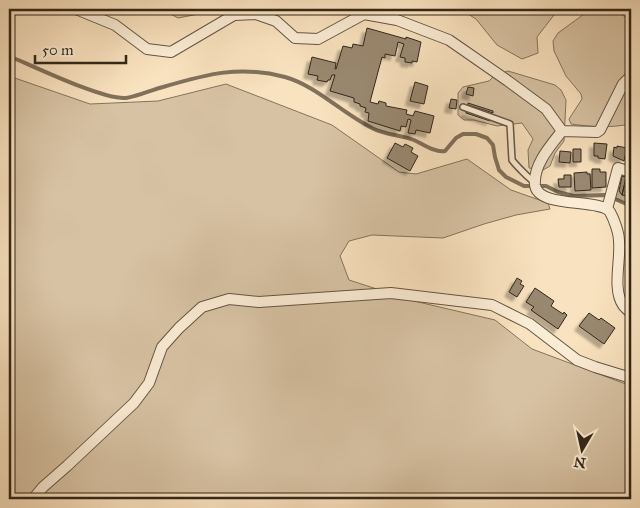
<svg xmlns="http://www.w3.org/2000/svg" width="640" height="508" font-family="'IM FELL Great Primer',serif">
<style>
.green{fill:#d7c2a3;stroke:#84745e}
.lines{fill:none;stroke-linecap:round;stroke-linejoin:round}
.stream{stroke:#81715b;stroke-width:4}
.building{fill:#998870;stroke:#32271a;filter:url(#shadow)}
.lane-casing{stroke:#645643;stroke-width:8}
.street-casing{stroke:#645643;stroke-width:12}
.lane{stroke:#fbecd5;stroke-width:5}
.street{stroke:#fbecd5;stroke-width:10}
</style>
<defs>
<filter id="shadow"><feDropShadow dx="-4.5" dy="4.5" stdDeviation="1" flood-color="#0004"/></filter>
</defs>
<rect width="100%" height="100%" fill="#f9e2bf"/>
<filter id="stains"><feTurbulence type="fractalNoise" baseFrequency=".004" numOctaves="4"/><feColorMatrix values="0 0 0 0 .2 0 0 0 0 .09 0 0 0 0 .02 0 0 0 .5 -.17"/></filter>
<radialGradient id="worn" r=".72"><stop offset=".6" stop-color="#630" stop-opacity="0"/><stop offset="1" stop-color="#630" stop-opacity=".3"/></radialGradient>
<path class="green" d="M161,9H214L209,12L178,18Z
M460,9H563L554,15L537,37L538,53L522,59L497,45L476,19Z
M591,9C610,9 617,9 631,22V124C610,128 592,127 571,124L569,119L582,99L581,94L566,76L554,51L553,41L558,33Z
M508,71L555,85L561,90L566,100L564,141L555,153L550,166L543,170L529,168L528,150L533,139L522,123L497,126L474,120H464L458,115V93L463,87L489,81L494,76Z
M9,76L90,104L158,101L226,84L332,125L399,172L416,174L467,159L511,190L548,203L550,209L516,215L484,224L443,238L372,235L349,241L340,256L349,280L414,301L495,320L532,349L631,386V499H9Z"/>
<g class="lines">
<path class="stream" d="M9,56C33,66 103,100 126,98C139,96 151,90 163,87C207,74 240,65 285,77C317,86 344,115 374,129C386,135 401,135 414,140C423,144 435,153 445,151L456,138L463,134H476L487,138L493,145L495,157L499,170L506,177L524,186H546L558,192L574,196L606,195L631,206"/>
</g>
<path class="building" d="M367,28L406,39V37L421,42L417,62L412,61V63L405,62V58L400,57L404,44L398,42L395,56L385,54V58L382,57L370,102L378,104L379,101L386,103V106L407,110L406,114L413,116L415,111L434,116L430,133L416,130L415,134L408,133L411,120L408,119L406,127L401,126L400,131L368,121L369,113L365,112L366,108L360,106V104L354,102V98L330,91L335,75H332L330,80H328L327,82L317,80L318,76L308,74L312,57L336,63L335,69H336L343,46L352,48L353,44L363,46Z
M415,82L428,86L424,104L410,101Z
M468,87L474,88L473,96L466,94Z
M451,99L457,100L456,109L449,108Z
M468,103L493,111V113L468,105Z
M466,111L491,119L490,121L466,113Z
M395,143L403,147L405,144L413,148L411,152L418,156L410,171L387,158Z
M594,143L607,144L605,159L598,158V156H594Z
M617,146L627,148L624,161L613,156L614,147L617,148Z
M573,149H581V162H573Z
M560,151L571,152L570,163L559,162Z
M592,169H600V172H606V187L592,188Z
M587,172V174H590L591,190L575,191L574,173Z
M564,175H571V187H559L558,179H564Z
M622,176L626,177L622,195L619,191Z
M624,186L631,188V197L622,195Z
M517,278L522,281L520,284L524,286L517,297L509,292Z
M535,288L554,301L551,306L563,314L564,312L567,315L558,329L531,310L534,307L526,302Z
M589,313L599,320L601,318L615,328L604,344L579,326Z"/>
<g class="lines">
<g class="lane-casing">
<path id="lane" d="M463,107L510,124L512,160C515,164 531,181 535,182"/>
</g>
<g class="street-casing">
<path id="street" d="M76,9L115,25L147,49L171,52L234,15L256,14L276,21L295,38L318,39L364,14L397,20L449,40L508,81L546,109L562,131
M562,131C551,145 533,165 535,185C538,209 601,198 610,212C614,219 619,233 619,241C621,260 612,289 623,305C625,308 629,311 631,313
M562,131L597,132L600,130L623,84L631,76
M607,209L618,168L631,172
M33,499L43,487L67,466L134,403L149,383L162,347L179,328L202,307L229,299L259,302L391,293L492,305L530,324L577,360L595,367L631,378"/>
</g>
<use href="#lane" class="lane"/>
<use href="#street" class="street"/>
</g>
<rect width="640" height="508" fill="none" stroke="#f9e2bf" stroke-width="30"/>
<rect x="10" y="10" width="620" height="488" fill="none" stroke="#32271a" stroke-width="2.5"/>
<rect x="15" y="15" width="610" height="478" fill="none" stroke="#32271a"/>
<g transform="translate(582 450) rotate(189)" stroke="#fbecd5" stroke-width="4" paint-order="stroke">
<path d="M0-4L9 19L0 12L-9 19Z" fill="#32271a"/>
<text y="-8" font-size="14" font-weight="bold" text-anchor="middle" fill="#32271a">N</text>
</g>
<path d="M35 55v8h91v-8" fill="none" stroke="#32271a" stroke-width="2.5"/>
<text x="42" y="55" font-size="15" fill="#32271a" stroke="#fbecd5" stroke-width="4" paint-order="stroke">50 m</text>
<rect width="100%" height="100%" filter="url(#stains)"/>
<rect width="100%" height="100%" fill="url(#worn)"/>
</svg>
